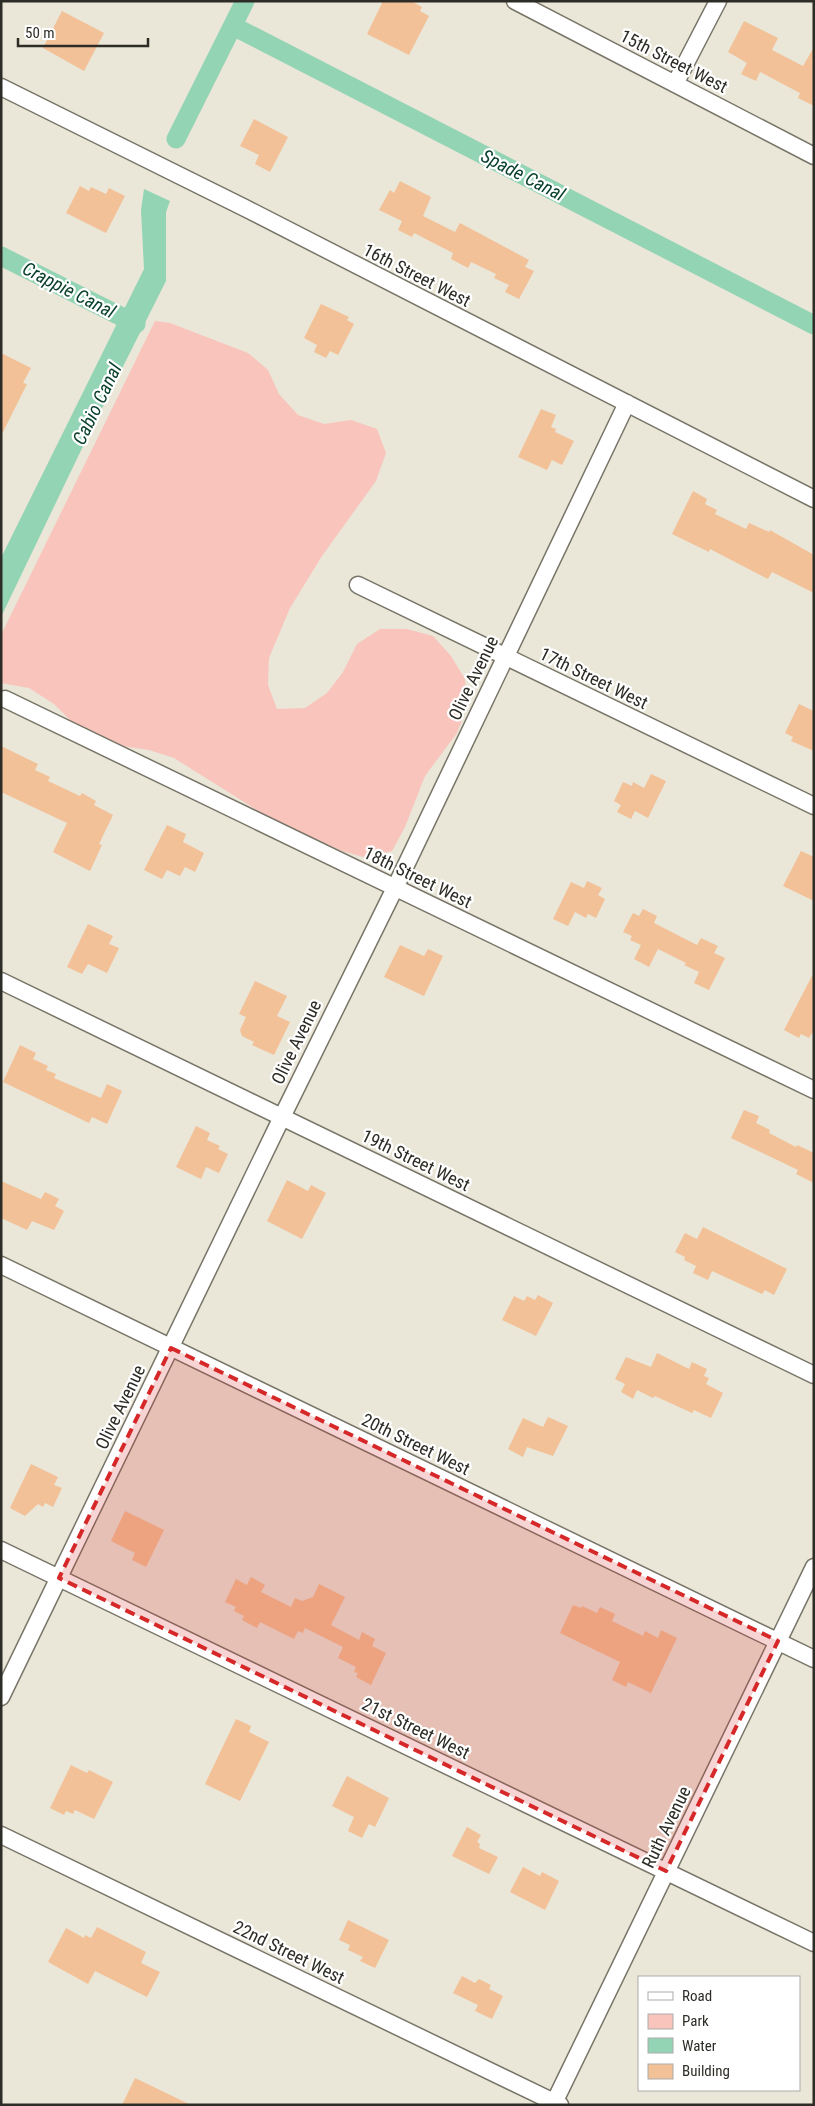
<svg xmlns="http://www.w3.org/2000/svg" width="815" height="2106" font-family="'Roboto Condensed',sans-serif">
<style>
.green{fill:#f9c4bc}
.water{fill:#93d4b5}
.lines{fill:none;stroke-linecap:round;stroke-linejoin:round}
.canal{stroke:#93d4b5;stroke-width:19}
.building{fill:#f3c197}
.street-casing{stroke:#787568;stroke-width:19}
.street{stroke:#fff;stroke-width:16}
.marked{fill:#d62828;fill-opacity:0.2;stroke:#d62828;stroke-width:4;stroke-dasharray:10 6;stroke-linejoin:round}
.labels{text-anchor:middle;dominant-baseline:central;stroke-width:4.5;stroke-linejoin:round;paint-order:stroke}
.street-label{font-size:18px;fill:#2d2c26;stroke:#fff}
.water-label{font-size:19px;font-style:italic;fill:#0a412c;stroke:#fff}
</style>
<rect width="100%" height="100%" fill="#eae6d8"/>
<path class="green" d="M155,321L170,323L248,353L268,370L279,394L298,415L324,424L351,420L377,429L386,453L376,481L322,556L290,608L269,658L268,685L277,709L305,708L327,693L343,672L357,644L380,629H407L433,636L451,656L465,679L467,707L457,733L425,776L405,827L392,851L367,858L342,851L268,817L174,758L149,750L122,746L96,737L73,723L54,704L29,688L1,683V635Z"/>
<path class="water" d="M144,189L170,201L166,212V281L86,440L1,617V558L144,269L141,210Z"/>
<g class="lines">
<path class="canal" d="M233,26L814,325
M176,139L245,1
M1,256L136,324"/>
</g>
<path class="building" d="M383,1H411L422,7L420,11L429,16L409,55L367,34Z
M62,11L104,33L84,71L43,48Z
M744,21L778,38L772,50L803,66L814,47V106L798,98L800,93L760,72L756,81L741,74L747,63L728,52Z
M254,119L288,137L270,172L255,164L259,155L240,146Z
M400,181L431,197L423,216L455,232L460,223L529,260L525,267L534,271L519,299L505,292L509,285L494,278L496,274L471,262L468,268L451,259L453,253L414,233L412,237L398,230L402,221L379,210L390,190L394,193Z
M80,186L89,191L91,187L106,194L109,188L125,196L106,233L66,213Z
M321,304L349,317L347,320L354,324L338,355L330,351L326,358L314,352L317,345L304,338Z
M1,353L31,368L23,383L27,384L1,436Z
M541,409L556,415L551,427L556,429L555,432L574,441L562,465L552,460L547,470L518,457Z
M693,491L707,499L705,504L717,510L715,514L746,529L749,523L769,532L770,530L814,555V593L772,572L768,579L710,549L709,552L672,534Z
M799,704L814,711V751L791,741L793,737L785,733Z
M1,746L38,764L35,770L50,777L48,781L80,796L82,793L96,801L94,805L113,815L99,844L102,845L90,871L53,852L67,823L1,792Z
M651,774L666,781L648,818L635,811L631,819L617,812L621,805L614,801L623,782L632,786L633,782L644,788Z
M167,825L186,834L183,842L204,853L195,872L185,867L180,876L167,870L162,879L144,870Z
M801,851L814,857V901L783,886Z
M587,881L602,888L598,895L605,899L596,918L588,914L586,918L575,912L568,926L553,919L571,882L584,888Z
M643,909L657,916L654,923L697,945L701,938L718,946L714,953L725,958L709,990L694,983L699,972L684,965L686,963L658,949L649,967L634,959L641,945L630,940L632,936L623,932L633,913L639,916Z
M88,924L113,936L109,944L119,948L107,973L88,964L82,974L67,967Z
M400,945L424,956L428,949L443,956L424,996L384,977Z
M814,972V1030L809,1038L801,1034L799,1038L784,1030Z
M255,981L287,996L277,1016L290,1022L274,1055L252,1045L254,1042L242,1036L240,1030L246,1017L239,1014Z
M20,1045L36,1053L33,1059L48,1066L46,1070L56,1074L54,1078L101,1098L107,1084L122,1091L107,1124L92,1117L89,1123L3,1082Z
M744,1110L759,1116L756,1123L770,1130L769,1133L796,1147L797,1145L814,1153V1183L796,1174L798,1170L731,1138Z
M196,1126L210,1133L207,1140L220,1146L218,1149L228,1154L219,1173L206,1167L201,1179L176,1167Z
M287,1180L308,1191L311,1185L326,1193L302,1239L267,1221Z
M1,1181L41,1199L45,1192L59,1199L55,1206L64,1211L54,1230L32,1221L27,1230L1,1218Z
M703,1227L787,1269L774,1295L765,1290L762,1294L712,1271L708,1280L693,1273L696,1266L684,1260L685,1257L675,1252L685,1233L697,1239Z
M538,1295L553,1303L536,1336L502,1320L514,1296L524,1301L527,1296L535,1300Z
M657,1353L689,1369L692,1362L707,1369L704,1376L709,1378L706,1384L723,1393L711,1418L694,1410L692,1413L655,1396L653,1398L637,1390L633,1399L621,1392L625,1384L615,1379L626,1357L651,1367Z
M548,1417L568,1426L553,1456L527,1447L523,1457L508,1449L523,1418L543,1427Z
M31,1464L58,1477L54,1485L62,1488L53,1507L45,1503L43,1507L38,1504L25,1516L10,1508Z
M125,1511L164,1530L146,1567L132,1560L135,1553L111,1541Z
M251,1577L265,1585L261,1592L291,1607L295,1598L302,1601L313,1597L319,1584L345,1597L331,1625L359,1640L362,1632L375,1639L372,1646L386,1653L371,1685L356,1677L358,1673L354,1672L356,1667L338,1658L343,1647L305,1628L303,1633L298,1631L294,1639L260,1622L257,1628L242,1620L244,1616L234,1611L236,1607L225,1602L236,1579L247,1585Z
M573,1605L581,1608L582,1606L597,1613L600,1607L615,1614L612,1621L643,1636L645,1631L658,1638L661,1630L677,1638L651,1693L628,1682L626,1687L612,1680L620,1662L560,1633Z
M236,1719L251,1726L249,1732L269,1742L240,1801L205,1784Z
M71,1765L87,1773L89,1770L113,1782L94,1819L75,1810L73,1814L66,1811L64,1815L50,1808Z
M347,1776L389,1798L375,1827L369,1824L362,1838L348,1831L354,1817L332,1806Z
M467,1827L481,1835L477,1842L480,1844L479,1848L498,1857L489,1874L452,1856Z
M523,1867L540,1876L542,1872L559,1881L545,1910L510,1892Z
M348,1920L389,1940L375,1968L360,1961L363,1957L348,1950L350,1945L339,1940Z
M97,1927L146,1952L141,1963L160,1972L147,1997L95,1971L88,1984L48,1962L66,1928L84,1938L85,1935L91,1938Z
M462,1976L475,1983L479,1979L491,1985L489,1989L503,1996L492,2019L475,2011L478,2005L453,1993Z
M135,2078L191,2105H122Z"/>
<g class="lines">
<g class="street-casing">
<path id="street" d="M515,1L814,156
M675,84L718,1
M1,87L245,208L814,499
M358,585L814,806
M5,699L814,1090
M1,981L814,1375
M1,1265L814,1659
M1,1550L814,1943
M1,1697L282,1117L395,888L627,403
M1,1835L560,2105
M553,2105L814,1567"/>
</g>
<use href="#street" class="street"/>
</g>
<path class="marked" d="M171,1348L778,1641L666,1871L59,1578Z"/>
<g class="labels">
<g class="street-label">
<text transform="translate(674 61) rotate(27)">15th Street West</text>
<text transform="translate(417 275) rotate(27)">16th Street West</text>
<text transform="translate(473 678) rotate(-64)">Olive Avenue</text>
<text transform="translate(594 678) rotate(26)">17th Street West</text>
<text transform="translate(418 877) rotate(26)">18th Street West</text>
<text transform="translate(296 1042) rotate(-64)">Olive Avenue</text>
<text transform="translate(416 1160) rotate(26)">19th Street West</text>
<text transform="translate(120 1407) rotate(-64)">Olive Avenue</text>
<text transform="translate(416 1444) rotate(26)">20th Street West</text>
<text transform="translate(416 1728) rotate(26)">21st Street West</text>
<text transform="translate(666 1827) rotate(-64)">Ruth Avenue</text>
<text transform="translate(289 1952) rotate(26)">22nd Street West</text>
</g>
<g class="water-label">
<text transform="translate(523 175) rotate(27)">Spade Canal</text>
<text transform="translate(69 290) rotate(27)">Crappie Canal</text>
<text transform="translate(97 404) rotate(-64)">Cabio Canal</text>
</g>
</g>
<rect width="815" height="2106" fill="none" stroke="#2d2c26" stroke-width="5"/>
<rect x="638" y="1976" width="162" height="115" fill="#ffffff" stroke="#ababa8"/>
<rect x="648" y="1992" width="25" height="8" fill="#ffffff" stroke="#ababa8"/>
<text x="682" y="2001" font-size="15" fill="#2d2c26">Road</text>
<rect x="648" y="2014" width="25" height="15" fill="#f9c4bc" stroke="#ababa8"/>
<text x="682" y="2026" font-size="15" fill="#2d2c26">Park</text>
<rect x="648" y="2038" width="25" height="15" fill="#93d4b5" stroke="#ababa8"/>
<text x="682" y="2051" font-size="15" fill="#2d2c26">Water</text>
<rect x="648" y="2064" width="25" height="15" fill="#f3c197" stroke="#ababa8"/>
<text x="682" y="2076" font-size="15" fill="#2d2c26">Building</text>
<path d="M18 38v8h130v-8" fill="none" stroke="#2d2c26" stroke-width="2.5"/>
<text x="25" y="38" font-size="15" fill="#2d2c26" stroke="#ffffff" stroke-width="4" paint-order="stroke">50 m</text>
</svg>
